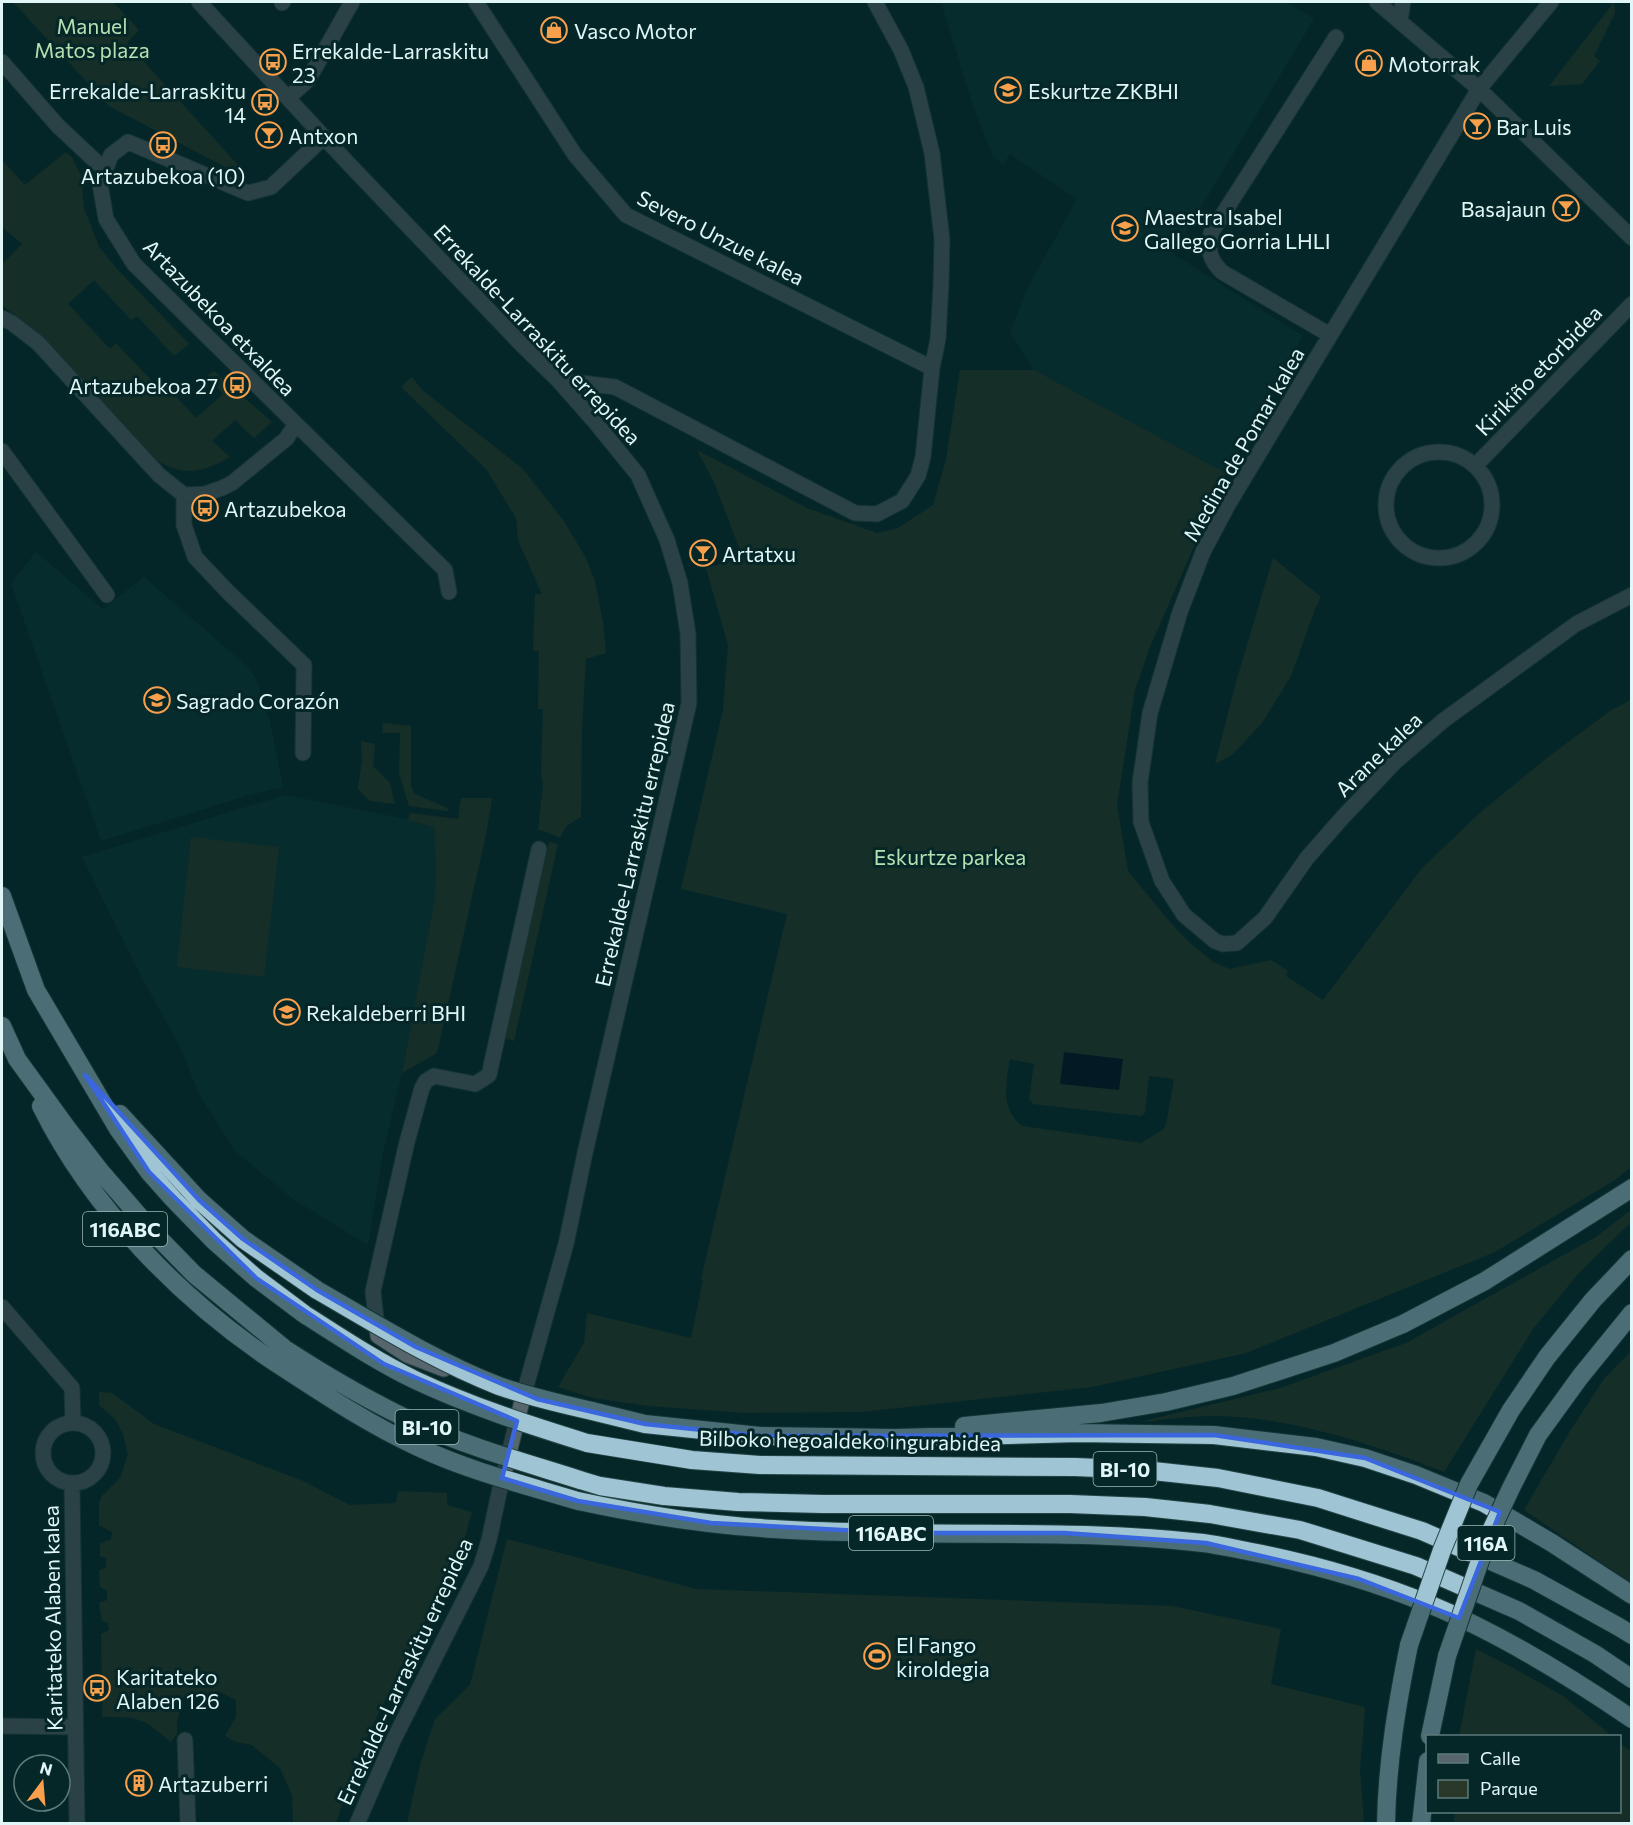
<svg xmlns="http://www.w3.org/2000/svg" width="1633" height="1825" font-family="Commissioner,sans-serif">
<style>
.built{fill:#083335}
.green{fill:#2a3829;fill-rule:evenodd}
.water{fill:#000d20}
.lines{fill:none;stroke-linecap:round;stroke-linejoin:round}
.minor-casing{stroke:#254445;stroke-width:17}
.highway-casing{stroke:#254445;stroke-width:20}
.minor{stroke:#57656c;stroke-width:15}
.highway{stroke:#9fc5d5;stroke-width:18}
.highway-bridge-casing{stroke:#254445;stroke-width:20;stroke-linecap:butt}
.highway-bridge{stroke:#9fc5d5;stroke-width:18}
.marked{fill:none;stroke:#3a67dd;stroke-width:4.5;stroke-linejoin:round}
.labels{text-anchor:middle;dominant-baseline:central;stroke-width:6;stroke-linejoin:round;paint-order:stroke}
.shield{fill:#062728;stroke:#9fb9b9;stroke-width:1.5}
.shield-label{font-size:20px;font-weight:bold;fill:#e1f7f7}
.park-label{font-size:21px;fill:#b5e1b2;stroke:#062728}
.poi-label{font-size:21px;fill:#e1f7f7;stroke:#062728;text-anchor:start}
.street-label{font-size:21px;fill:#e1f7f7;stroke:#062728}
</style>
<rect width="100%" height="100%" fill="#062728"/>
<path class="built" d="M941,2H1286L1314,19L1173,254L1303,336L1226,473L1034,370L1010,332L1028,287L1077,199L1010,154L1003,165L993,156L973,106Z
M36,552L103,609L144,577L247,666L256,679L270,722L283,787L246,796L101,841L11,583Z
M286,795L425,823L434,827L436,866L435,897L402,1073L383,1153L368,1245L293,1199L235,1151L200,1096L180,1047L141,976L82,857Z"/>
<path class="green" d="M13,2H113L139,30L127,43L247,175L242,176L109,106Z
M1614,2L1615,13L1594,56L1600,61L1582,84L1549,86Z
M66,152L72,157L81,176L84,208L99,247L118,270L189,344L174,356L137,316L131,320L94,280L68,304L110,349L116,343L154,383L160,379L196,418L223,394L206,376L214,371L272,422L254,438L235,420L212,441L230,457C201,473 185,477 156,460L45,342L2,305V264L22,244L2,227V160L25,185Z
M960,370H1034L1226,473L1150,647L1135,690L1117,805L1128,871L1168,920L1189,942L1213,962L1230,969L1271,960L1288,971L1286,976L1323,1000L1422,868L1481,812L1548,757L1610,711L1631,700L1632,1166L1615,1180L1495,1252L1246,1353L1092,1387L861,1412L745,1413L648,1406L593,1398L558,1387L584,1343L587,1313L691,1338L703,1280L701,1279L787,914L681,889L723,710L728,645L706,568L743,558L714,482L697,450L807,508L877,533L898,528L933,505L946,459ZM1010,1059L1034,1064L1029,1099L1033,1104L1141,1116L1145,1113L1149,1076L1174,1079L1167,1120L1164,1129L1141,1143L1022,1126C1000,1109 1006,1083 1010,1059Z
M412,377L422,390L523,469L563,520L586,558L595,581L603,623L606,653L586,659L582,728L581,817L566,826L560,838L538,829L543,786L541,773L543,709H538L539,651H533L535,594H542L518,540L516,518L486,469L401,387Z
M1273,558L1321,597L1315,609L1291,676L1262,723L1232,755L1215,764L1236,682Z
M383,723L411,726V786L415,794L449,809L448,811L409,806L399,773L400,733H382Z
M361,741L375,744L373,766L390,783L395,804L370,801L358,789L362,760Z
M461,798H492L487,830L437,1053L402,1073L435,897L436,866L434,827L408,820L410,813L458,819Z
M191,837L279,847L264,977L177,967Z
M549,842L558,844L514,1041L503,1038Z
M1631,1210V1222L1578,1274L1533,1329L1444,1472C1374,1444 1288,1416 1213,1416C1188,1416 1163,1420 1139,1422L1280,1388L1406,1343L1596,1237Z
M1631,1351V1583L1524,1510L1570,1431L1604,1379Z
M99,1392L112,1393L154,1424L303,1481L350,1505L396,1503L398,1491L447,1493V1505L472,1512L463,1544L359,1753L336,1823H293L292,1795L280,1768L252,1745L236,1742L225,1736L236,1717V1700L218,1691L205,1697L183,1698L177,1721V1734L171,1742C141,1717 140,1717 102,1717L103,1692L109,1689V1682L102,1680L101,1634L109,1630L108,1623L102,1621L99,1603L107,1600V1591L100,1587L99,1571L106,1567V1558L100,1556V1544L111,1539L112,1532L99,1525V1503L102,1496L120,1478L128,1454L123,1434L115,1419L99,1405Z
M507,1539L696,1589L1172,1606L1281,1629L1271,1684L1365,1707L1360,1770L1364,1823H407L420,1765L435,1719L470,1685Z
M1476,1649L1517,1670L1563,1696L1612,1736H1459Z
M1620,1743L1631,1752V1823H1454L1455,1812H1620Z"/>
<path class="water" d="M1064,1052L1123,1059L1119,1090L1060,1084Z"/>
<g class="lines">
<g class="minor-casing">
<path id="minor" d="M199,2L347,162L522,345L558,380L595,422L638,475L667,540L680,583L688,634L689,703L585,1153L566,1244L523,1397L499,1493L489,1540L481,1566L393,1741L357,1824
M476,2L575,155L626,215L932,368
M1377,2L1479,89L1632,238
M1551,2L1479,89L1229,503L1203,552L1180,612L1150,713L1140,783L1141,822L1162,881L1184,915L1215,941L1223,944L1237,943L1265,918L1307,858L1343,817L1395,762L1444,720L1576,624L1632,595
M282,3L283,2
M1400,21L1403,2
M2,62L58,126L105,170
M288,98L308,80L352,2
M2,318L12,323L38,343L159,475L184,495L205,494L222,488L232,483L286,439L296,424L134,264L106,219L100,184L111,155L128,142L248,193L271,187L324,137
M1330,335L1222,272C1209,259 1208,251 1211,233L1336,37
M558,380L615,387L855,513L877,514L902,501L918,476L923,457L932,368L938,339L941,285L942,239L932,153L916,87L901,50L875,2
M296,424L445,570L449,592
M2,451L107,595
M1386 505a53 53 0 1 1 106 0a53 53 0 1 1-106 0Z
M1475,466L1632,304
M184,495V525L195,557L228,592L304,665L303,753
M2,1307L72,1388L73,1423
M444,1369L407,1355L378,1336L373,1291L407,1142L422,1088L426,1081L434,1076L475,1084L489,1075L539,849
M43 1453a30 30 0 1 1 60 0a30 30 0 1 1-60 0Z
M72,1484L77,1824
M2,1726L74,1727
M185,1740L188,1824"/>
</g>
<g class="highway-casing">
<path id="highway" d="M2,896L36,990L118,1129L149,1172L174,1200L214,1241L256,1278L304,1314
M2,1026L17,1059L67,1128L101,1172L153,1232L194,1274L285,1349
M41,1106C92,1209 181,1300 276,1363
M120,1114L199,1200L243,1239L317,1290
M1511,1410L1547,1357L1593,1300L1632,1259
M592,1411L645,1424L760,1436L894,1438L1078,1433L1214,1435L1316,1447L1365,1458L1416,1475L1484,1503L1552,1543L1632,1595
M964,1426L1101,1413L1166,1402L1233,1386L1334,1353L1403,1324L1485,1281L1632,1188
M1538,1435L1580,1377L1632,1313
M587,1443L692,1460L760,1465L1075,1467L1144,1470L1218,1478L1318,1498L1422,1531L1534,1580L1619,1627L1632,1635
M580,1480L600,1486L664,1496L738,1502L823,1504H1070L1145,1507L1210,1514L1300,1530L1416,1566L1519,1611L1595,1654L1632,1679
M578,1501C643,1515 708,1525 774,1529C815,1532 855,1532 895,1533C998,1535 1101,1531 1203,1543C1219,1545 1236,1549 1252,1552C1313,1564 1373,1581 1431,1605C1501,1634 1569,1676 1632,1719
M1430,1736L1447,1656
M1386,1824C1387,1763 1397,1704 1409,1645
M1421,1824L1428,1761"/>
</g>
<use href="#minor" class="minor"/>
<use href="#highway" class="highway"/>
<g class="highway-bridge-casing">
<path id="highway-bridge" d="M317,1290C376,1324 435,1361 499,1386C530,1397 561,1404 592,1411
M304,1314C340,1337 376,1361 415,1380C470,1406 529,1425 587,1443
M285,1349C328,1377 373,1403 420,1425C472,1448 527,1463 580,1480
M276,1363C322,1393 368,1424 418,1447C469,1471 525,1485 578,1501
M1409,1645L1442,1550L1469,1484L1511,1410
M1447,1656L1489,1535L1511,1488L1538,1435"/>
</g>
<use href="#highway-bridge" class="highway-bridge"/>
</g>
<path d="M0 0H1633V1825H0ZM85,1075L199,1200L243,1239L317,1290L416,1347L537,1399L645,1424L760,1436L1214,1435L1365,1458L1500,1512L1459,1618L1359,1579L1206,1543L1064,1533H898L711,1523L578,1501L502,1478L517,1421L384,1364L256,1278L149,1172Z" fill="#062728" fill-opacity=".55" fill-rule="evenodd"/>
<path class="marked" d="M85,1075L199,1200L243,1239L317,1290L416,1347L537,1399L645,1424L760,1436L1214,1435L1365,1458L1500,1512L1459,1618L1359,1579L1206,1543L1064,1533H898L711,1523L578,1501L502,1478L517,1421L384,1364L256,1278L149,1172Z"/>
<defs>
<g id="shop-ring" transform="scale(1.35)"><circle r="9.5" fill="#062728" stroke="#f9a04c" stroke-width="1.5"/><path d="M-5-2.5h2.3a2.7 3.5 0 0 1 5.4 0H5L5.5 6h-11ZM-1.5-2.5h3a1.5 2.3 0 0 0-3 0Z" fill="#f9a04c"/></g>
<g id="bus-ring" transform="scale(1.35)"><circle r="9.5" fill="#062728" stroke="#f9a04c" stroke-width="1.5"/><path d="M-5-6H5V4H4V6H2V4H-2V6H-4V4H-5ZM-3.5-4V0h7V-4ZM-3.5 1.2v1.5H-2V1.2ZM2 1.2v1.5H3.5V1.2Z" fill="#f9a04c"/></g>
<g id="university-ring" transform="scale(1.35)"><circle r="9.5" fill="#062728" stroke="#f9a04c" stroke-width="1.5"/><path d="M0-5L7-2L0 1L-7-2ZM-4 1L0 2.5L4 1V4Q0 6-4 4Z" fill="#f9a04c"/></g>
<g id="bar-ring" transform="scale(1.35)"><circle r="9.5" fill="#062728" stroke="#f9a04c" stroke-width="1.5"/><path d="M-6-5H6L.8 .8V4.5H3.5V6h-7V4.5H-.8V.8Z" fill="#f9a04c"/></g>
<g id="school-ring" transform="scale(1.35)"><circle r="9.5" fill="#062728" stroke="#f9a04c" stroke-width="1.5"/><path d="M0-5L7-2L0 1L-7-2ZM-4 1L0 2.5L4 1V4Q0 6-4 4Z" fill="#f9a04c"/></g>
<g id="stadium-ring" transform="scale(1.35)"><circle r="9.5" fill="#062728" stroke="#f9a04c" stroke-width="1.5"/><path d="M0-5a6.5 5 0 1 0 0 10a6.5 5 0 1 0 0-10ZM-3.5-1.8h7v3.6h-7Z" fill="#f9a04c"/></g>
<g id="building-ring" transform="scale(1.35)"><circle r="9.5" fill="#062728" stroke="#f9a04c" stroke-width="1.5"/><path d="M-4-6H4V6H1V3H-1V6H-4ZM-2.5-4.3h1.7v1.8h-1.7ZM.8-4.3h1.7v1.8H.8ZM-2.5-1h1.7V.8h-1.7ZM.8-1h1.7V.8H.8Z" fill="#f9a04c"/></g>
</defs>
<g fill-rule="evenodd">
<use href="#shop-ring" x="554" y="30"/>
<use href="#bus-ring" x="273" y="62"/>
<use href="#shop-ring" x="1369" y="63"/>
<use href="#university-ring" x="1008" y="90"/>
<use href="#bus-ring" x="265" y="102"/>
<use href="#bar-ring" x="1477" y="126"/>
<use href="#bar-ring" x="269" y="135"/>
<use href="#bus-ring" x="163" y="145"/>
<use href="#bar-ring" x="1566" y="208"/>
<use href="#school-ring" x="1125" y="228"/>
<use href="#bus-ring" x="237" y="385"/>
<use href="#bus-ring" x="205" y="508"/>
<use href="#bar-ring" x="703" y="553"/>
<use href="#school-ring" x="157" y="700"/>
<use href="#school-ring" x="287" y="1012"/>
<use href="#stadium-ring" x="877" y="1656"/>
<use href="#bus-ring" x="97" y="1688"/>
<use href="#building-ring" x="139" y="1783"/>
</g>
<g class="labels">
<g class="shield">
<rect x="83" y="1212" width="84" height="34" rx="4.5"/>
<rect x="395.5" y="1410" width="63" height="34" rx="4.5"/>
<rect x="1093.5" y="1452" width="63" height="34" rx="4.5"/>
<rect x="849" y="1516" width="84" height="34" rx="4.5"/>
<rect x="1457.5" y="1526" width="57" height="34" rx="4.5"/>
</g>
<g class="shield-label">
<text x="125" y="1229">116ABC</text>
<text x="427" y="1427">BI-10</text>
<text x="1125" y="1469">BI-10</text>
<text x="891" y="1533">116ABC</text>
<text x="1486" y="1543">116A</text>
</g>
<g class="park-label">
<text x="92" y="25">Manuel<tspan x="92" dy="24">Matos plaza</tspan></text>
<text x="950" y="856">Eskurtze parkea</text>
</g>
<g class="poi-label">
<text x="574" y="30">Vasco Motor</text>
<text x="292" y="50">Errekalde-Larraskitu<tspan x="292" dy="24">23</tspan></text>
<text x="1388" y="63">Motorrak</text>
<text x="246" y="90" text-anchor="end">Errekalde-Larraskitu<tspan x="246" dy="24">14</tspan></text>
<text x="1028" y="90">Eskurtze ZKBHI</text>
<text x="1496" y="126">Bar Luis</text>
<text x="288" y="135">Antxon</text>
<text x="163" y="175" text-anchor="middle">Artazubekoa (10)</text>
<text x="1546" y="208" text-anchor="end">Basajaun</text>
<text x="1144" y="216">Maestra Isabel<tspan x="1144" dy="24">Gallego Gorria LHLI</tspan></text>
<text x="218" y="385" text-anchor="end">Artazubekoa 27</text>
<text x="224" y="508">Artazubekoa</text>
<text x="722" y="553">Artatxu</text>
<text x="176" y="700">Sagrado Corazón</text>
<text x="306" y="1012">Rekaldeberri BHI</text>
<text x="896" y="1644">El Fango<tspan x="896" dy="24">kiroldegia</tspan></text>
<text x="116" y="1676">Karitateko<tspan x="116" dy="24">Alaben 126</tspan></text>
<text x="158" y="1783">Artazuberri</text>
</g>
<g class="street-label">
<text transform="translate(721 237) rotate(27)">Severo Unzue kalea</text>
<text transform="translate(220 317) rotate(46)">Artazubekoa etxaldea</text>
<text transform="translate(538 334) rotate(47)">Errekalde-Larraskitu errepidea</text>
<text transform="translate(1538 370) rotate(-46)">Kirikiño etorbidea</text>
<text transform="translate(1243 444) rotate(-60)">Medina de Pomar kalea</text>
<text transform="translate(1378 754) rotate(-44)">Arane kalea</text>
<text transform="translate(634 844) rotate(-77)">Errekalde-Larraskitu errepidea</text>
<text transform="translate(850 1440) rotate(1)">Bilboko hegoaldeko ingurabidea</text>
<text transform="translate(52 1618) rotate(-91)">Karitateko Alaben kalea</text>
<text transform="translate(404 1671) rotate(-65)">Errekalde-Larraskitu errepidea</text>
</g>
</g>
<rect width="1633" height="1825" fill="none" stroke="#e1f7f7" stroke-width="6"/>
<rect x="1426" y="1735" width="195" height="78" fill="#062728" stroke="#5e7a7b" stroke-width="1.5"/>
<rect x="1438" y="1754" width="30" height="9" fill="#57656c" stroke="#5e7a7b" stroke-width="1.5"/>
<text x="1480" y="1765" font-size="18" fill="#e1f7f7">Calle</text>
<rect x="1438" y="1780" width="30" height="18" fill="#2a3829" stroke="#5e7a7b" stroke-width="1.5"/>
<text x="1480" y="1795" font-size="18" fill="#e1f7f7">Parque</text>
<g transform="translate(42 1783) rotate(16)"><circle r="28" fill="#062728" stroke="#5e7a7b" stroke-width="1.5"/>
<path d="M0-4.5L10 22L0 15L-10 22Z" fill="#f9a04c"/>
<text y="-9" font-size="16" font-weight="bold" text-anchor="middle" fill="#e1f7f7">N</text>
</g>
</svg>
